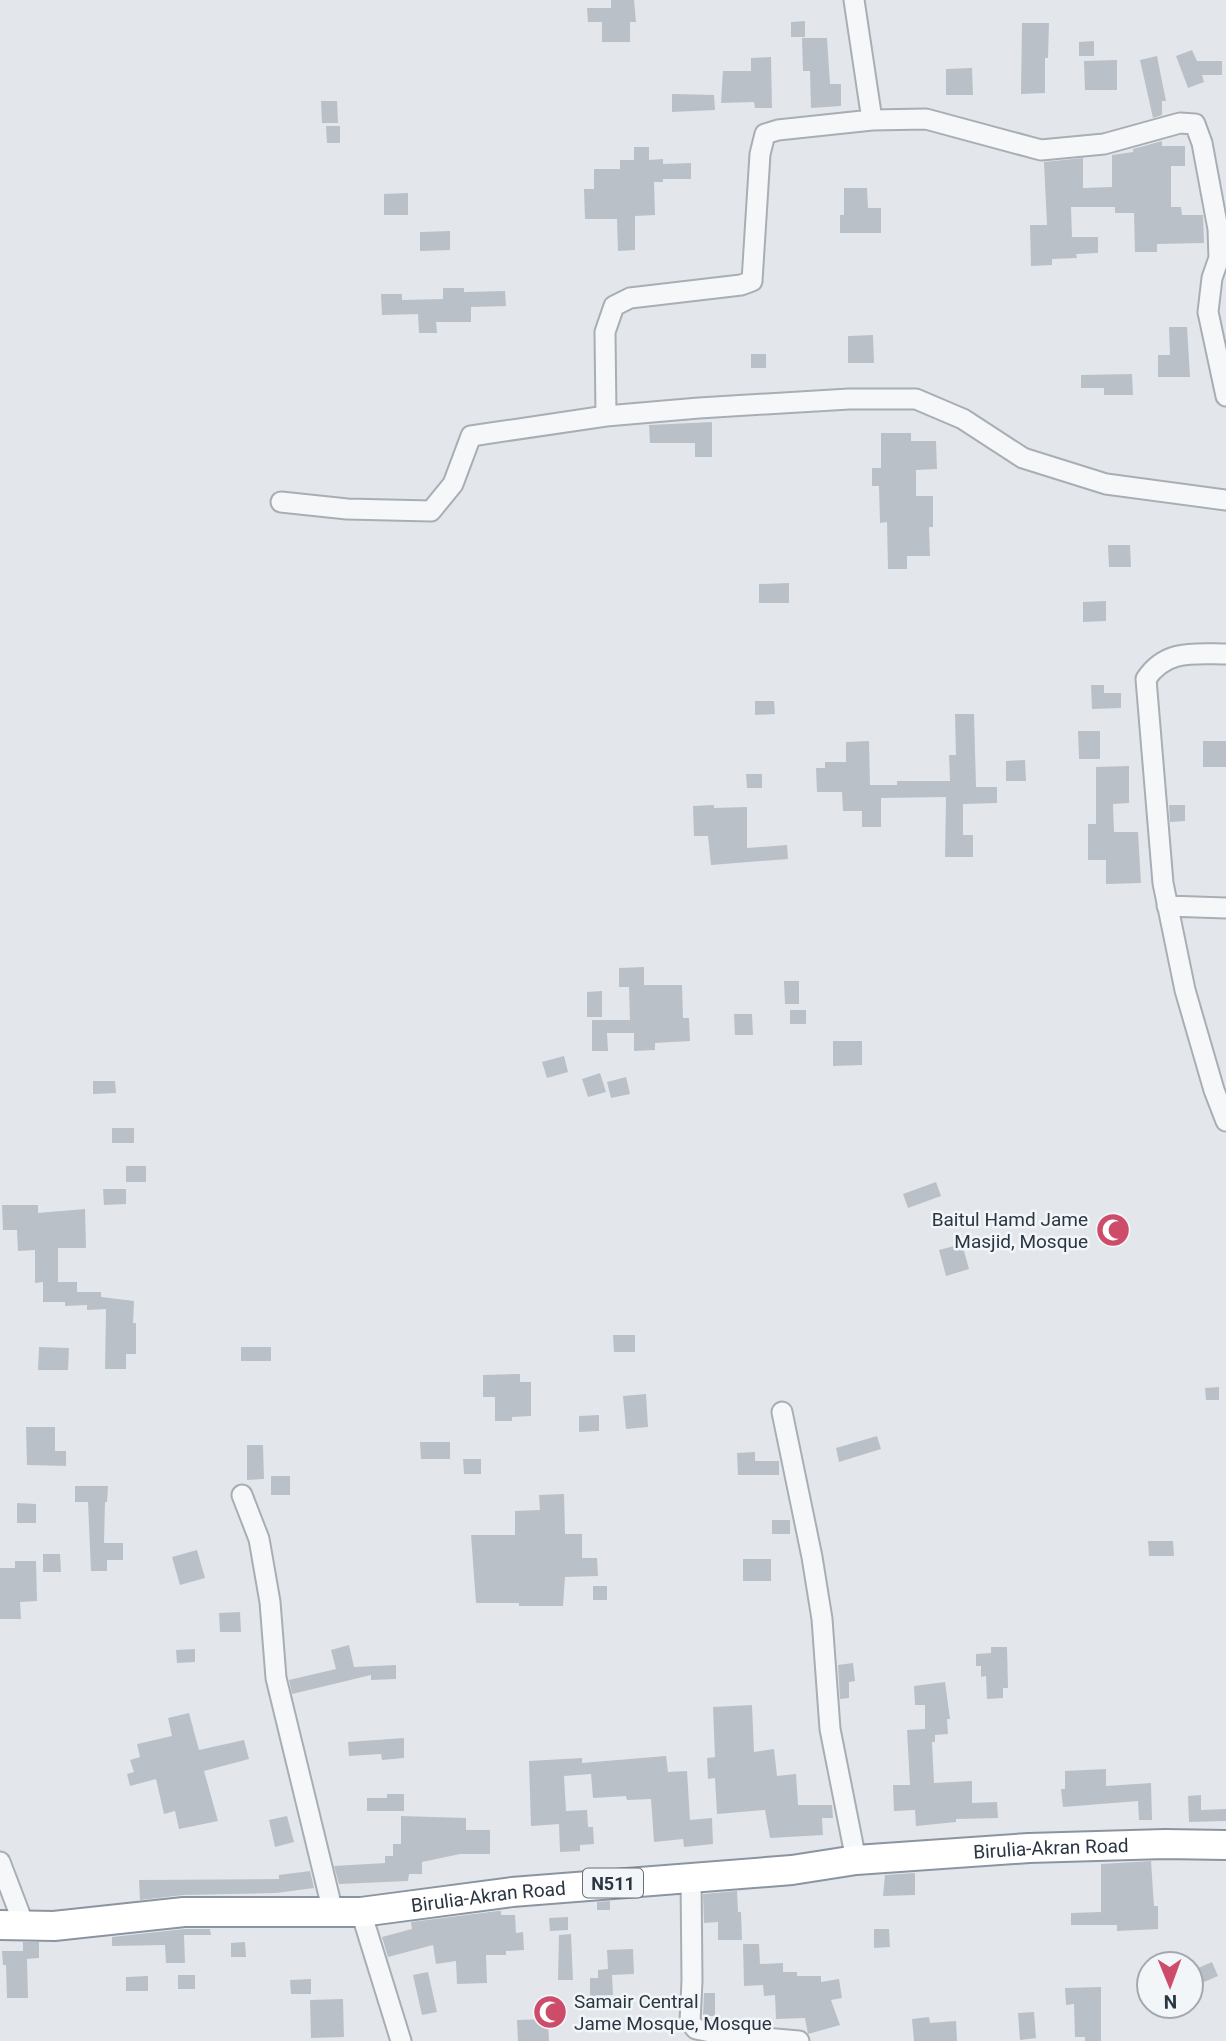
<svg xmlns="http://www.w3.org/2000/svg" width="1226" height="2041" font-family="Roboto,sans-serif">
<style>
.building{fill:#bac0c8}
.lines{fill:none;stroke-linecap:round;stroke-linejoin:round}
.minor-casing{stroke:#a8aeb5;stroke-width:23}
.highway-casing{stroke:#8b95a1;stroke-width:32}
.minor{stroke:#f6f7f9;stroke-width:19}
.highway{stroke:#fff;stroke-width:28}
.labels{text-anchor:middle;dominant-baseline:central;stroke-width:5;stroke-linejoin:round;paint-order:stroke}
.shield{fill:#f3f6f8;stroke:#677079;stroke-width:2}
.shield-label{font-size:18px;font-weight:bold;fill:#2b3643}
.poi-label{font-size:19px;fill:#2b3643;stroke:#f3f6f8;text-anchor:end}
.street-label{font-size:19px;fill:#2b3643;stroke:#f3f6f8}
</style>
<rect width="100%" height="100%" fill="#e3e7eb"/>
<path class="building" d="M611,0H634L636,22H630V42H602V22H588L587,8H611Z
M805,21V37H791V22Z
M1022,23H1049L1048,58H1045V93L1021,94Z
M802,38H827L830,84H841V106L811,108L810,71H803Z
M1094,41V56H1079V42Z
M1192,50L1197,61H1222V75H1202L1204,82L1188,88L1176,56Z
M1157,56L1166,101H1162V115L1153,118L1140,60Z
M771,57L772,108H755L754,102L721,103L723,71H751V58Z
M1117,60V90H1085L1084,61Z
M972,68L973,95H946V69Z
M672,94L714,95L715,110L672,112Z
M321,101H337L338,123H322Z
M326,126H340V143H327Z
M1162,141V146H1185V166H1171V207H1181L1182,215H1203L1204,243L1157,244V252H1135L1134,213H1115V207H1071L1072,237H1098V253L1076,254L1077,258L1052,259V265L1031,266L1030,225H1047L1044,162L1083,158V188L1112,187V155L1133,152V149Z
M634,147H649V160L663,159V164L691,163V179H663V182H654L655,215L635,216V250L618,251L617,219H585L584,189H594V169H620V160H634Z
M844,188H867L868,208H881V233H840V215H844Z
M408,193V215H384V194Z
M450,231V250L420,251V232Z
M443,288H464V292L505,291L506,306L471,307V322H436L437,333H419L418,314L382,315L381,294H402V300L443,299Z
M1169,327H1187L1190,377H1158V355H1170Z
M873,335L874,363H848V336Z
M751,354H766V368H751Z
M1132,374L1133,395H1104V388H1081V375Z
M712,422V457H695V443H650L649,425Z
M881,433H911V441H936L937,469L916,470V496H933V527H929L930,556H907V569H888L887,522L880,523L879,486H872V468H881Z
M1108,545H1130L1131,567H1109Z
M789,583V603H759V584Z
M1106,601V621L1083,622V602Z
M1091,685H1104V693H1121V708L1092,709Z
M755,701H774L775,714L755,715Z
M955,714H974L976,787H997V803L963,804V835H973V857H945L946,797L881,798V827H862V811H843L842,792H817L816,768H825V762H846V742L869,741L870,785H897V781H950L949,755H956Z
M1078,731H1100V759H1079Z
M1203,741H1226V767H1203Z
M1025,760L1026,781H1006V761Z
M1129,766V803L1113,804L1114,832H1138L1141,883L1106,884V860H1088V824H1096V767Z
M746,774H762V788H747Z
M714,805V808L747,807V848L787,845L788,859L711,865L708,836H694L693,806Z
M1169,805H1185V821L1170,822Z
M644,967V985H682L683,1018H689L690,1041L655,1043V1050L634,1051V1033H607L608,1051H592V1020H630L629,987H619V968Z
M784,981H799V1004H785Z
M602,991V1017H587V992Z
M790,1010H806V1024H790Z
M734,1014H752L753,1035H735Z
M833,1041H862V1065L833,1066Z
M564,1056L568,1072L547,1078L542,1062Z
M600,1073L606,1092L588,1097L582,1079Z
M626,1077L630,1094L611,1098L607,1082Z
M93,1081H115L116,1093L93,1094Z
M112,1128H134V1143H112Z
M126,1166H146V1182H126Z
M936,1182L941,1196L908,1208L903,1194Z
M103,1189H126V1204L104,1205Z
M2,1205H38V1213L85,1209L86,1248H58V1282H77V1292H101V1297L134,1301L133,1323H136V1354H126V1369H105L106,1309L87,1310V1305L65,1306V1302H43V1282L35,1283V1250L18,1251L17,1230H3Z
M962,1244L969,1269L946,1276L939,1250Z
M613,1335H635V1352H614Z
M39,1347L69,1348L68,1370H38Z
M241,1347H271V1361H241Z
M520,1374V1382H531V1416L512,1417V1421H495V1397H483V1375Z
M1219,1387V1400H1206L1205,1388Z
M646,1394L648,1427L626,1429L623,1396Z
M599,1415V1431L579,1432V1416Z
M26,1427H55V1451H66V1466L27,1465Z
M877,1436L881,1449L839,1462L836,1448Z
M420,1442H450V1459H421Z
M247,1445H263L264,1479L247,1480Z
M755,1452V1461H779V1475H738L737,1453Z
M463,1459H481V1474H464Z
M271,1476H290V1495H271Z
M75,1486H108L107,1502H105L104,1543H123V1560H107V1571H91L88,1502H75Z
M564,1494L565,1534H582V1558H597L598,1576L565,1577L563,1606H519V1603H476L471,1535H515V1511L540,1510L539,1495Z
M17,1503L36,1504V1523H17Z
M772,1520H790V1534H772Z
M1148,1541H1173L1174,1556H1149Z
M197,1550L205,1578L180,1585L172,1557Z
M43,1554H60L61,1572H43Z
M743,1559H771V1581H743Z
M15,1561H36L37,1601L20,1602L21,1619H0V1568H15Z
M593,1586H607V1600H593Z
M240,1612L241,1632H220L219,1613Z
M349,1645L354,1667L396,1665V1679L371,1680V1675L292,1694L289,1680L336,1669L331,1650Z
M991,1647H1007L1008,1688H1003V1698L987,1699L986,1676L981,1677V1666H976V1654L991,1653Z
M195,1649V1662L177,1663L176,1650Z
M853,1663L855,1681L849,1682V1698L840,1699L838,1665Z
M945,1682L950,1719H947L948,1734L935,1735V1742H932L934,1783L972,1781V1803L997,1802L998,1818L956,1819V1822L916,1826L915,1810L894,1811L893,1785H910L907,1730L925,1729V1705H915L914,1686Z
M752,1705L754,1752L774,1749L777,1776L796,1774L798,1805H832L833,1818H822L823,1835L770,1838L765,1810L717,1814L715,1778L708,1779L707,1758L715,1757L713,1707Z
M189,1713L199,1750L244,1740L249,1759L204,1771L218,1821L179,1829L175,1811L164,1814L156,1779L130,1786L127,1774L134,1772L130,1760L140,1757L137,1744L172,1736L168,1718Z
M404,1738V1758L382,1760L381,1754L349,1756L348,1742Z
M666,1756L668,1772L687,1771L690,1820L712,1818L713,1844L684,1847L683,1839L654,1842L651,1799L627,1800L626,1796L593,1798L591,1774L564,1776L566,1811L587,1810L588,1827H593L594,1844L580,1845V1851L560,1852L559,1824L531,1826L529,1761L582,1758V1763Z
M1106,1769V1786L1151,1783L1152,1820H1139L1138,1801L1063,1807L1061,1789H1065V1771Z
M387,1794H404V1811H367V1798H387Z
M1201,1795V1810L1226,1809V1821L1189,1822L1188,1796Z
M287,1816L294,1842L275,1847L269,1820Z
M401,1816L466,1818V1830H490V1854H460L422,1862V1874H409L408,1881L339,1884L334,1866L385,1863V1856H393V1844H401Z
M1151,1861L1154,1906H1158V1929L1117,1931V1925H1071V1913L1101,1912V1864Z
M310,1871L314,1888L276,1893L184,1895L140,1900L139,1880L279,1879V1875Z
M915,1873V1895L883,1896L885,1875Z
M737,1891L738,1912H741L742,1940H718V1922L704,1923L703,1894Z
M610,1901V1910H597V1902Z
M498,1911H501V1915H515L516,1933L523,1932L524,1950L506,1951V1955H486L487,1983L457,1984L456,1961L436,1964L433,1945L388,1957L382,1937L412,1929L411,1922Z
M568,1917V1930L550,1931L549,1918Z
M185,1929H210L211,1935H184L185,1963H166L165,1945L112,1946V1937Z
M874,1929H889L890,1947L874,1948Z
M571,1934L573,1980H558L559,1935Z
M23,1942H39V1958L27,1959L28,1998H7L6,1965H3L2,1951H23Z
M245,1942L246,1957H231V1943Z
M743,1944H759L760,1964L783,1963V1972H797V1976H821V1982L839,1979L842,1998L831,2000L840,2025L808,2034L805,2018L776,2019L775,1995L764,1996L763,1985L744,1986Z
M633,1949L634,1974L612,1975L613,1995L590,1996V1978H598V1970L608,1969L607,1950Z
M1212,1962L1218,1976L1197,1985L1191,1971Z
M428,1972L437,2012L422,2015L413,1975Z
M178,1975H195V1989H178Z
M148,1976V1991H126V1977Z
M311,1979V1994H291L290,1980Z
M1101,1987V2041H1085V2037H1075L1074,2004L1066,2005L1065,1988Z
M704,1993H715V2016H703Z
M343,1999L344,2037L311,2038L310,2000Z
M1034,2012L1036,2038L1020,2040L1018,2013Z
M929,2017L930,2023L956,2021L957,2041H914L912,2019Z
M548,2019L549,2041H518L517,2020Z"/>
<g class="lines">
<g class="minor-casing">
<path id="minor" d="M854,0L872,120
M606,416L605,332L614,306L630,298L741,285L752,281L760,154L765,134L778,130L872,120L926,119L1041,150L1104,144L1180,123L1195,124L1202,143L1218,229L1219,258L1212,278L1208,312L1226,396
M281,502L347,509L431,511L453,484L471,436L606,416L699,408L849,399H916L963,419L1023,458L1106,484L1226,500
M1226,654C1194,654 1166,649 1146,679L1163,883L1185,990L1214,1090L1226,1121
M1167,906L1226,908
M782,1412L812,1557L822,1619L830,1729L856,1860
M242,1495L259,1539L270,1602L276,1678L333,1912
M0,1862L24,1925
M691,1878L692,1981L690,2022L696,2029L721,2034L799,2041
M361,1912L401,2041"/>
</g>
<g class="highway-casing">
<g id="highway">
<path id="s1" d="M0,1925L54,1926L184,1912H361L512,1892L792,1870L856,1860L1029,1848L1165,1844L1226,1845"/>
</g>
</g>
<use href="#minor" class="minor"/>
<use href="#highway" class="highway"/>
</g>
<defs>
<g id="mosque-disc" transform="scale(1.75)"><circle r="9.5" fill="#cc4c6a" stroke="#f3f6f8"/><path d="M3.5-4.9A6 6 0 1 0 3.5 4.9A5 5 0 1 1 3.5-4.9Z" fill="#fff"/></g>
</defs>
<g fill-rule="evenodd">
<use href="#mosque-disc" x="1113" y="1230"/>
<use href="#mosque-disc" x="550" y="2012"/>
</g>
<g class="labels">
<rect class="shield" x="583" y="1868.5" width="60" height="29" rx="5"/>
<g class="shield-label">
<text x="613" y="1883">N511</text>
</g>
<g class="poi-label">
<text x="1088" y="1219">Baitul Hamd Jame<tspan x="1088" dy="22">Masjid, Mosque</tspan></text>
<text x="574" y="2001" text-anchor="start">Samair Central<tspan x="574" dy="22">Jame Mosque, Mosque</tspan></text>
</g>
<g class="street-label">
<text stroke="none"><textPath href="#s1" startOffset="1055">Birulia-Akran Road</textPath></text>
<text stroke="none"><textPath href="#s1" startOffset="490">Birulia-Akran Road</textPath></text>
</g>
</g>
<g transform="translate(1170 1985) rotate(179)"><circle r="33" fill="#f3f6f8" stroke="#a3a9b0" stroke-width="2"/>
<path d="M0-5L12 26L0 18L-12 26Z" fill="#cc4c6a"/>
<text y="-10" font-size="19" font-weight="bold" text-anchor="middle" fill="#2b3643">N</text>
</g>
</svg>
